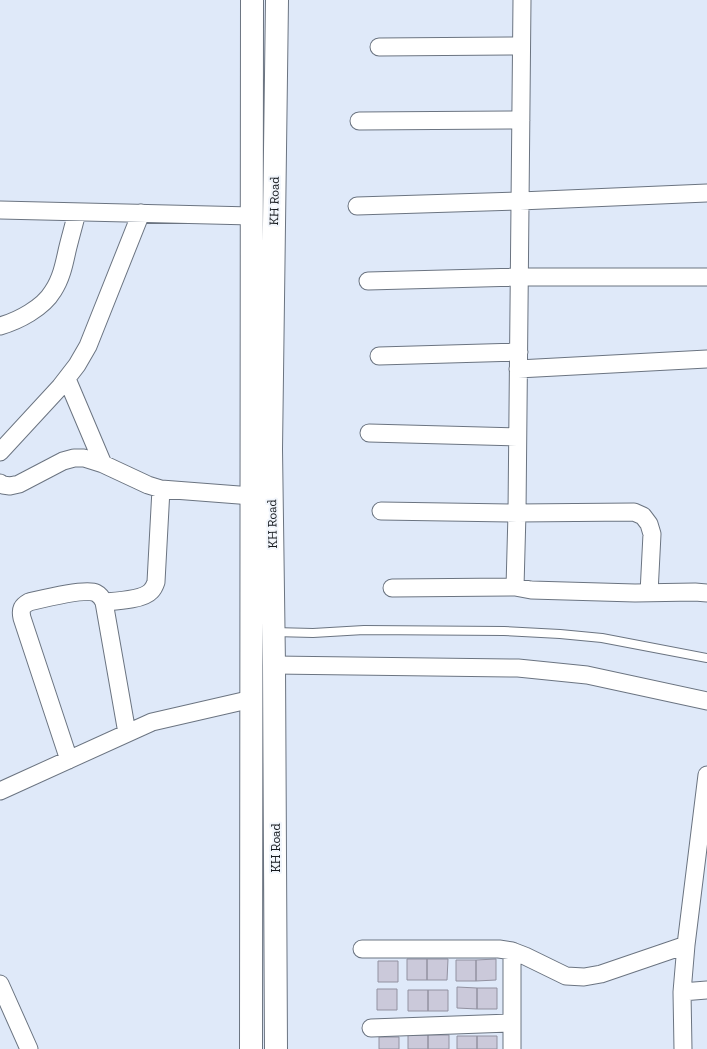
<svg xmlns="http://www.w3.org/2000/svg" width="707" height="1049" font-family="'Zilla Slab',serif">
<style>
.building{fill:#cbc9da;stroke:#9291a0}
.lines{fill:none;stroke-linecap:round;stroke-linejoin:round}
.service-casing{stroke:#6b7481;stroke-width:10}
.minor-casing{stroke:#6b7481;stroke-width:19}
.secondary-casing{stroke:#6b7481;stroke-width:24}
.service{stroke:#fff;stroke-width:8}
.minor{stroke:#fff;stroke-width:17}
.secondary{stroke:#fff;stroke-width:22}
.labels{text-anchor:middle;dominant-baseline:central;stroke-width:4;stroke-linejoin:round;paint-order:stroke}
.street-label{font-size:13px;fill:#14181d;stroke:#f2f6fc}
</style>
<rect width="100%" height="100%" fill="#dfe9f9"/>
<path class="building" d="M407,959H427V980H407Z
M427,959H448L447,980H427Z
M496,959V980L476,981V960Z
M456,960H476V981H456Z
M378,961H398V982H378Z
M457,987L477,988V1009L457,1008Z
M477,988H497V1009H477Z
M377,989H397V1010H377Z
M408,990H428V1011H408Z
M428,990H448V1011H428Z
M408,1035H428V1049H408Z
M428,1035H449V1049H428Z
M457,1036H477V1049H457Z
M477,1036H497V1049H477Z
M379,1037H399V1049H379Z"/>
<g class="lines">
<g class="service-casing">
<path id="service" d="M274,632L313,633L364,630L504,631L560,634L602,638L707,658"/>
</g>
<g class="minor-casing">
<path id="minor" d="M522,0L517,513L515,587L531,590L635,593L695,592L707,593
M379,47L521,46
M359,121L521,120
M357,206L520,201L707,193
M0,210L252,216
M368,281L519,277H707
M0,326C18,321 43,308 53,291C61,279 64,265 67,251C70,238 74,225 77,212
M379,356L519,352
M518,369L707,359
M67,379L103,464
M369,433L517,437
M0,452L60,387L77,365L88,346L141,213
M0,483L3,485L10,486L19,484L63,461L74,458H84L103,464L148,485L161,489L252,496
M381,511L517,513L634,512L643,516L649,524L652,534L649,593
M392,588L515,587
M104,602C116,601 143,600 151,591C153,589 155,585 156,582L161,489
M274,665L518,668L587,675L707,701
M69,760L22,618C20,609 22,606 29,602C42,599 86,588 96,593C100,595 102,598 104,602L127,733
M0,791L152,722L252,699
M362,949H499L512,951V1049
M512,951L525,956L566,976L584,977L601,974L686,945
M0,984L29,1049
M682,992L707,990
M371,1028L512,1023
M683,1049L682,992L686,945L707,775"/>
</g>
<g class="secondary-casing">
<path id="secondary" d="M251,1049L252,0
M276,1049L274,665L271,449L277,0"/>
</g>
<use href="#service" class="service"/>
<use href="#minor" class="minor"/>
<use href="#secondary" class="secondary"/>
</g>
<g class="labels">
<g class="street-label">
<text transform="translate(274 201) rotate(-89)">KH Road</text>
<text transform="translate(272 524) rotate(-91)">KH Road</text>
<text transform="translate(275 848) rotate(-90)">KH Road</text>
</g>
</g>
</svg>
